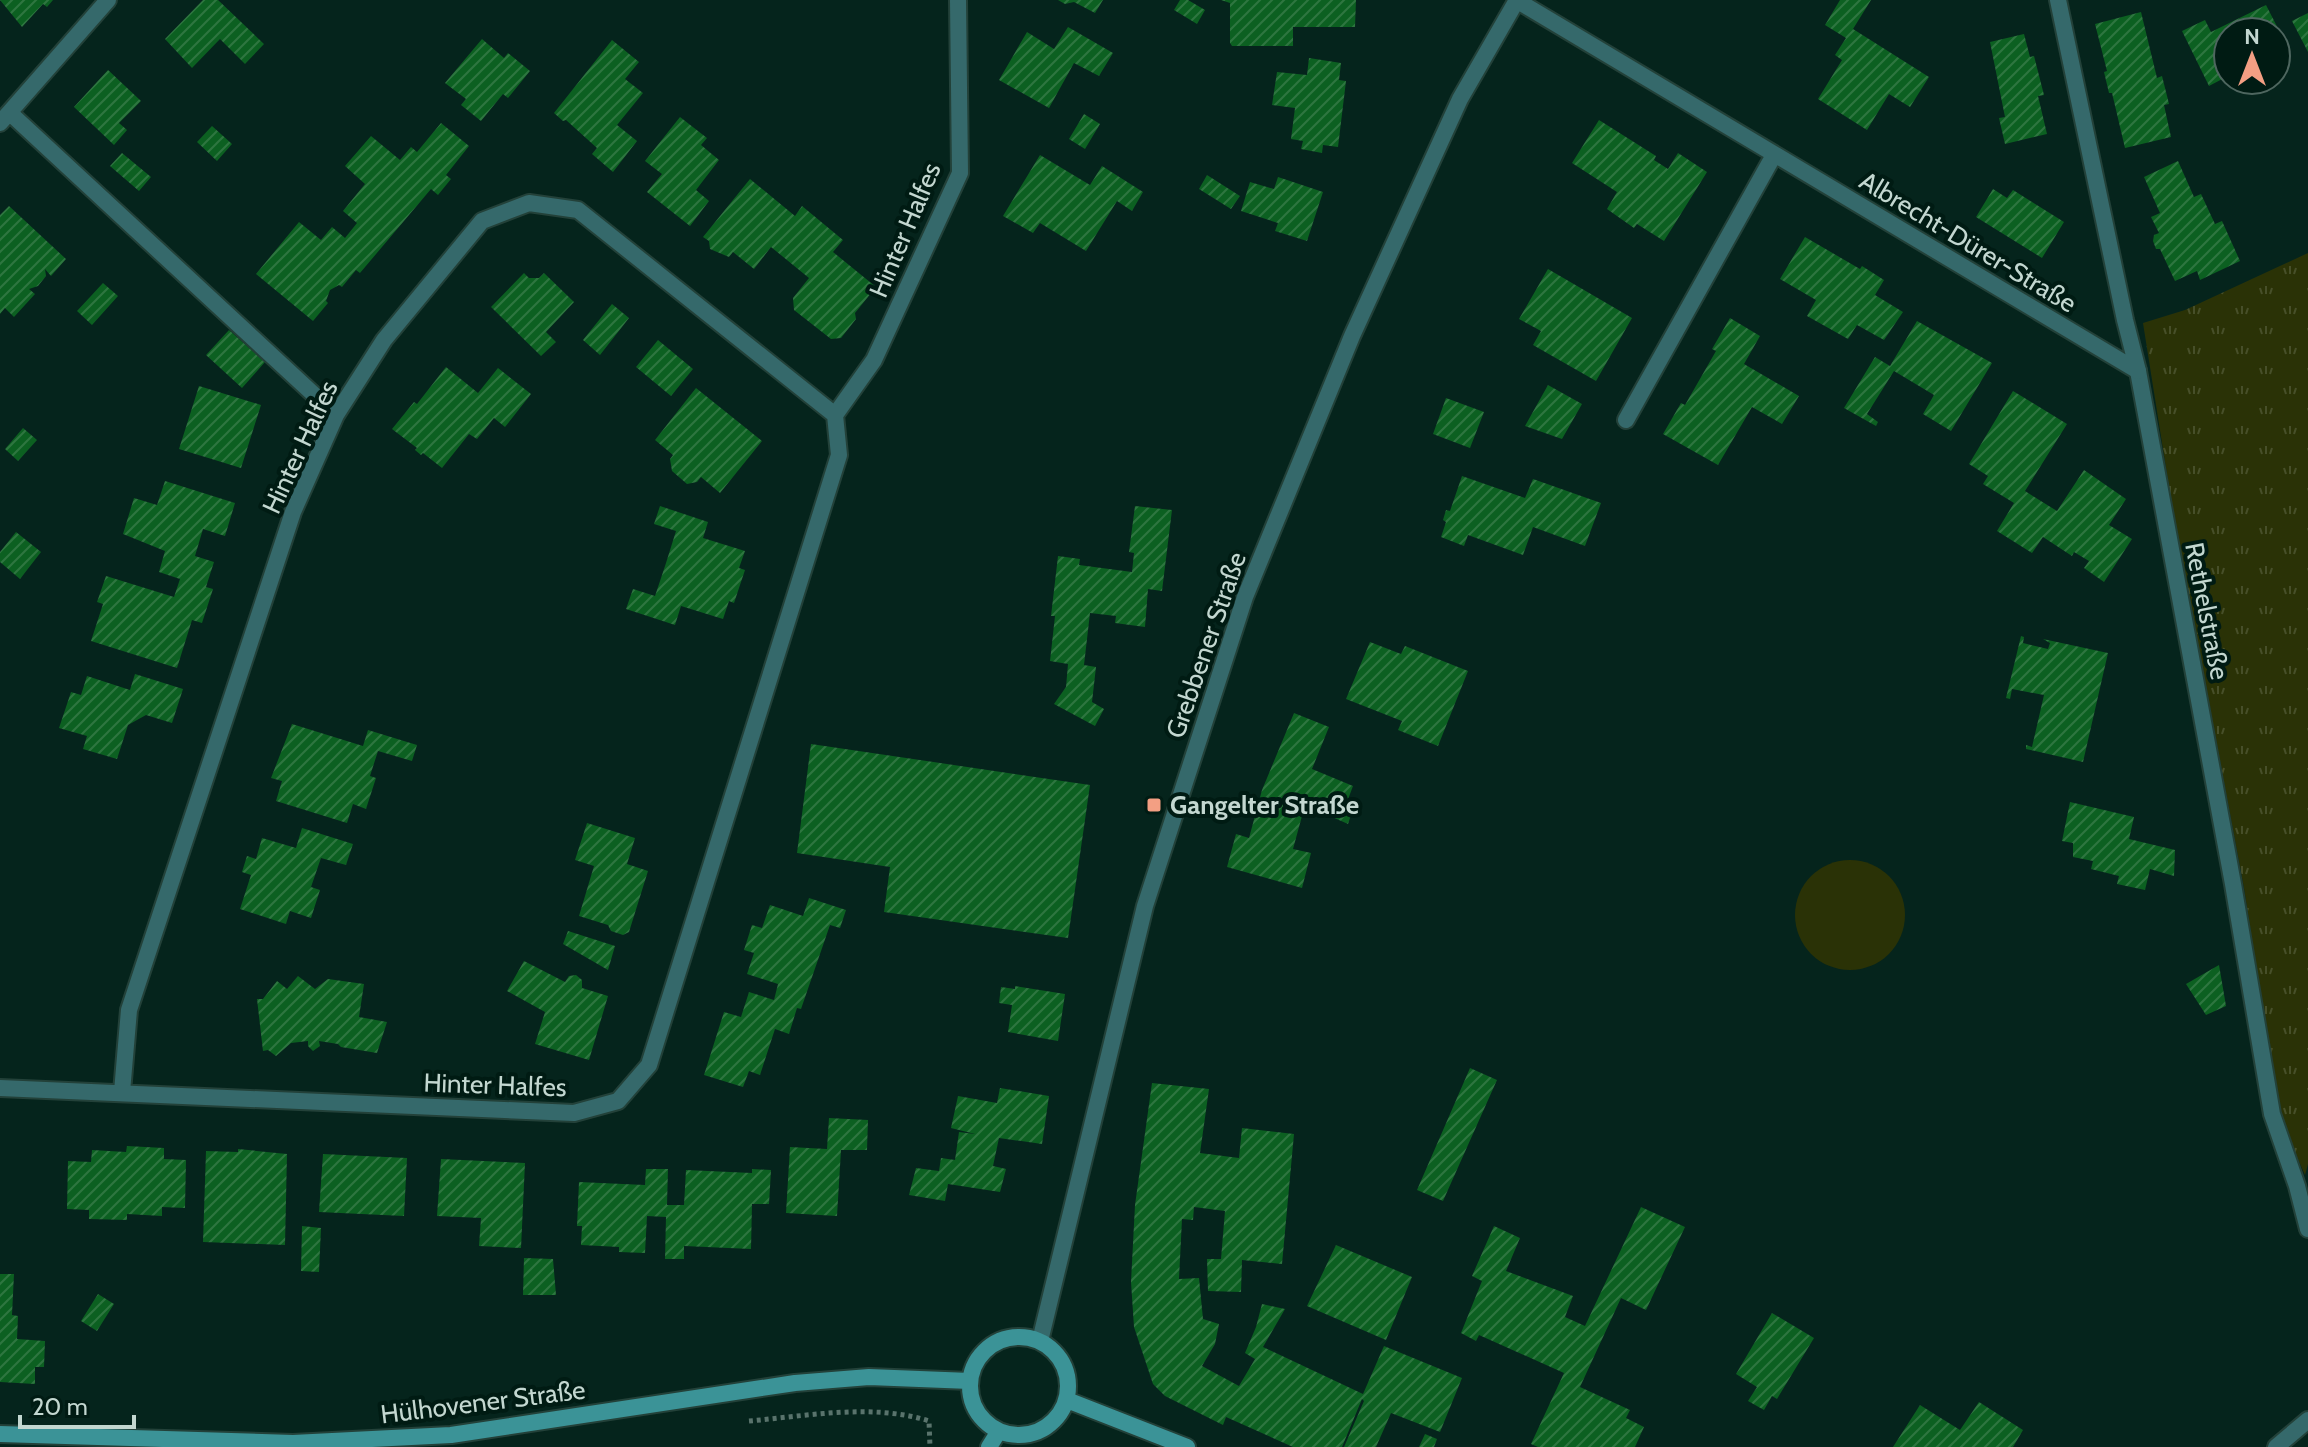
<svg xmlns="http://www.w3.org/2000/svg" width="2308" height="1447" font-family="Cabin,sans-serif">
<style>
.grass{fill:url(#grass-tufts)}
.park{fill:#2a3206}
.building{fill:url(#building-hatch)}
.lines{fill:none;stroke-linecap:round;stroke-linejoin:round}
.lane-casing{stroke:#234139;stroke-width:20}
.street-casing{stroke:#234139;stroke-width:20}
.secondary-casing{stroke:#234139;stroke-width:20}
.path{stroke:#59736c;stroke-width:5;stroke-dasharray:4 4;stroke-linecap:butt}
.lane{stroke:#35696b;stroke-width:16}
.street{stroke:#35696b;stroke-width:16}
.secondary{stroke:#3b9397;stroke-width:16}
.poi-dot{fill:#f39f83;stroke:#001b13;stroke-width:3}
.labels{text-anchor:middle;dominant-baseline:central;stroke-width:8;stroke-linejoin:round;paint-order:stroke}
.street-label{font-size:26px;fill:#c3d7d0;stroke:#001b13}
.poi-label{font-size:26px;font-weight:bold;fill:#c3d7d0;stroke:#001b13;text-anchor:start}
</style>
<defs>
<pattern id="grass-tufts" width="24" height="20" patternUnits="userSpaceOnUse" patternTransform="scale(2)"><rect width="24" height="20" fill="#2a3206"/><path d="M3 7l-1-3M5 7V3M7 7l1-3M15 17l-1-3M17 17v-4M19 17l1-3" fill="none" stroke="#474f29"/></pattern>
<pattern id="building-hatch" width="6" height="6" patternUnits="userSpaceOnUse" patternTransform="scale(2)"><rect width="6" height="6" fill="#0c6021"/><path d="M-1 1l2-2M0 6l6-6M5 7l2-2" fill="none" stroke="#2e7640"/></pattern>
</defs>
<rect width="100%" height="100%" fill="#05241c"/>
<path class="grass" d="M2308,253V1164L2305,1175L2280,1119L2244,888L2173,512L2143,323L2185,310Z"/>
<path class="park" d="M1795 915a55 55 0 1 1 110 0a55 55 0 1 1-110 0Z"/>
<path class="building" d="M0,0H53L47,7L43,4L22,27Z
M203,0H218L264,44L245,64L220,39L192,68L165,39Z
M1058,0H1103L1095,13L1074,2L1065,4Z
M1180,0H1188L1205,10L1197,24L1174,10Z
M1221,0H1356L1355,27H1293V46H1232L1230,43V3Z
M1840,0H1871L1853,29L1929,77L1910,107L1889,94L1867,130L1818,99L1842,60L1835,55L1846,38L1825,25Z
M2266,5L2288,48L2276,53V32H2228V76L2209,86L2182,31L2205,20L2211,32Z
M2141,12L2157,78L2162,76L2169,104L2164,105L2171,137L2125,148L2112,93H2109L2104,72L2107,71L2095,24Z
M2308,13V52L2292,21Z
M1068,27L1113,53L1099,76L1074,63L1049,108L999,80L1027,32L1054,49Z
M2024,34L2030,57L2034,56L2044,95L2038,96L2047,134L2005,144L1999,118L2005,117L1990,42Z
M482,39L504,58L508,53L530,71L508,98L503,94L481,121L461,105L466,99L445,83Z
M612,40L639,62L625,79L643,93L617,125L637,141L613,172L592,154L597,148L566,120L563,121L554,113Z
M1309,58L1341,63L1339,80L1346,81L1338,147L1323,145L1322,153L1301,149L1303,141L1291,139L1295,108L1272,105L1277,72L1307,75Z
M108,70L141,101L119,123L127,130L114,145L74,107Z
M1084,114L1100,124L1085,149L1069,139Z
M680,117L707,138L701,145L719,160L696,190L709,201L690,226L647,192L662,174L645,161Z
M1599,120L1656,156L1654,160L1668,169L1678,153L1707,172L1664,241L1637,224L1634,228L1607,209L1617,192L1572,163Z
M441,123L469,146L446,175L451,179L438,195L431,189L360,273L356,270L342,287L339,285L330,290L326,301L328,303L313,321L256,274L299,222L321,240L332,227L345,238L357,223L343,211L365,184L345,166L371,136L400,160L411,147L417,152Z
M212,126L232,144L217,161L197,142Z
M122,153L151,177L139,191L110,166Z
M1040,155L1090,185L1102,166L1143,192L1132,211L1117,201L1086,251L1040,223L1033,233L1003,216Z
M2178,161L2194,197L2201,194L2215,224L2222,221L2240,261L2200,280L2197,271L2175,281L2160,249H2156L2153,241L2154,235L2159,233L2151,217L2160,213L2144,177Z
M1207,175L1240,196L1231,209L1199,189Z
M1278,177L1323,192L1307,241L1275,231L1278,223L1241,211L1250,182L1274,189Z
M750,179L795,216L802,206L843,240L833,252L876,287L855,313L856,319L841,338L831,339L794,310L793,298L809,278L771,247L754,269L733,252L729,257L710,249L709,241L703,237Z
M1993,189L2007,198L2013,190L2064,222L2042,258L1976,217Z
M9,206L66,259L51,276L45,269L46,276L38,286L29,289L35,294L14,317L5,308L0,314V215Z
M1805,237L1860,269L1862,266L1884,280L1875,295L1903,312L1884,340L1857,325L1848,339L1807,316L1816,300L1780,279Z
M1548,269L1632,318L1596,381L1533,345L1541,331L1519,319Z
M524,273L529,278H539L544,273L574,302L546,332L556,342L541,356L491,307Z
M103,283L118,296L92,325L77,311Z
M612,304L629,318L600,355L583,340Z
M1730,318L1760,336L1744,364L1799,396L1782,424L1752,407L1718,465L1663,434L1681,403L1685,405L1716,351L1712,349Z
M1917,321L1992,363L1951,431L1923,414L1934,395L1894,371L1867,414L1878,422L1876,426L1844,408L1875,357L1890,366Z
M229,330L265,362L242,388L206,355Z
M658,340L693,369L671,396L636,367Z
M446,367L478,393L498,368L531,394L505,427L494,418L477,439L469,434L442,468L423,453L421,455L415,450L417,448L392,429L414,402L417,404Z
M1548,385L1582,404L1562,439L1525,426Z
M199,386L261,405L241,468L179,449Z
M696,388L762,441L720,493L701,477L697,482L687,484L672,471L670,459L673,455L655,440Z
M2013,391L2067,424L2025,491L2057,511L2084,470L2126,499L2109,525L2132,539L2104,582L2084,568L2089,561L2074,552L2072,556L2043,537L2032,553L1997,531L2014,503L1983,484L1988,476L1969,464Z
M1446,398L1484,412L1470,448L1433,434Z
M23,428L37,440L18,461L5,449Z
M1462,476L1525,498L1533,479L1601,503L1585,546L1533,527L1523,555L1468,535L1464,546L1441,537L1446,522L1443,520L1446,510L1450,511Z
M165,481L235,503L225,536L203,529L195,556L214,562L206,587L213,589L202,623L192,620L177,668L91,641L103,604L97,602L106,576L174,597L180,579L159,572L165,551L123,534L134,498L157,505Z
M660,506L708,522L703,538L745,551L739,568L745,570L734,603L729,601L723,619L681,606L675,625L626,609L633,589L655,596L666,563L676,531L654,524Z
M1135,506L1172,510L1162,591L1148,589L1145,627L1115,623L1116,616L1090,613L1084,665L1096,667L1092,702L1104,709L1095,726L1054,704L1066,687L1068,664L1050,661L1055,616H1051L1058,556L1080,559L1079,565L1132,572L1134,553L1129,552Z
M16,532L41,552L20,579L0,562V552Z
M2021,636L2024,637L2023,643L2048,649L2050,643L2043,639L2108,653L2083,762L2026,749V745L2032,747L2044,695L2012,689L2010,699L2006,698Z
M1370,642L1401,654L1405,646L1468,671L1438,746L1398,730L1402,721L1346,699Z
M135,674L183,689L172,723L146,715L128,725L117,759L83,749L87,736L59,728L71,692L81,695L87,676L130,690Z
M1294,713L1329,727L1312,769L1353,786L1344,810L1352,812L1348,824L1305,805L1293,849L1311,853L1302,888L1227,867L1236,834L1249,838L1262,790Z
M292,724L363,746L368,730L417,745L412,761L378,751L370,776L376,778L366,809L353,804L347,823L276,801L282,781L271,778Z
M811,744L1090,785L1068,938L884,912L890,867L797,853Z
M2070,802L2134,817L2129,839L2175,850L2174,876L2150,869L2145,890L2117,884L2119,876L2091,869L2093,861L2073,857V843L2062,841Z
M587,823L635,838L627,864L648,871L629,932L623,935L611,931L608,925L579,916L594,866L575,860Z
M302,828L353,844L346,865L321,858L311,887L320,890L311,918L290,911L286,924L240,909L251,875L242,872L247,856L256,859L262,838L296,848Z
M809,898L846,910L840,928L830,925L801,1009L797,1008L789,1034L775,1029L760,1075L749,1071L743,1087L704,1075L724,1012L741,1017L749,992L774,1000L778,984L747,974L754,953L744,950L752,925L762,928L770,905L803,916Z
M568,931L615,946L608,970L563,944Z
M524,961L565,982L569,976L576,975L582,980V988L608,996L589,1060L535,1044L545,1012L507,991Z
M2219,965L2226,1006L2206,1015L2186,984Z
M298,976L315,989L328,979L364,984L359,1017L387,1022L377,1053L341,1047L338,1044L319,1041L320,1046L313,1051L308,1046V1041L291,1043L276,1056L268,1050L263,1051L257,999H263L277,981L287,989Z
M1015,986L1065,994L1058,1041L1008,1032L1012,1005L999,1003L1001,987L1015,989Z
M1470,1068L1497,1080L1443,1201L1417,1190Z
M1152,1083L1209,1089L1200,1153L1239,1158L1242,1128L1294,1134L1282,1264L1242,1260L1241,1292L1208,1291L1207,1259H1221L1225,1211L1194,1207L1193,1220L1182,1219L1179,1279L1199,1278L1203,1319L1219,1324L1215,1344L1202,1366L1239,1386L1255,1359L1245,1353L1256,1327L1262,1304L1285,1309L1263,1347L1363,1394L1384,1346L1462,1378L1440,1432L1391,1413L1376,1447H1344L1364,1401L1362,1399L1342,1447H1293L1226,1417L1223,1425L1165,1396L1153,1384L1134,1327L1131,1282L1135,1205Z
M1000,1088L1049,1096L1042,1144L999,1138L993,1166L1006,1169L1000,1192L948,1184L945,1201L909,1195L916,1168L939,1171L941,1158L955,1160L959,1132L975,1134L951,1128L958,1096L997,1103Z
M829,1118L868,1120L867,1150H841L837,1216L786,1213L790,1147L827,1149Z
M127,1146L164,1148V1159L186,1160L185,1208L162,1207V1216L127,1214V1220L89,1219V1210L67,1209L68,1161L91,1162L92,1150L126,1152Z
M238,1149L287,1154L285,1245L203,1242L206,1151L238,1152Z
M323,1154L407,1158L404,1216L319,1212Z
M441,1159L525,1163L521,1248L479,1246L481,1218L437,1216Z
M646,1169H668L667,1205H684L686,1170L752,1173V1169L771,1170L769,1204H752L751,1249L684,1246V1259H665L666,1217L647,1216L645,1253L619,1252V1247L581,1245L582,1226H577L579,1182L645,1185Z
M1641,1207L1685,1227L1646,1310L1621,1298L1580,1387L1630,1410L1626,1418L1644,1427L1635,1447H1538L1531,1444L1564,1373L1479,1335L1476,1341L1461,1333L1482,1281L1472,1276L1494,1226L1520,1238L1506,1271L1573,1296L1565,1317L1585,1326Z
M302,1226L321,1228L319,1272L301,1271Z
M1336,1245L1412,1277L1386,1340L1307,1306Z
M524,1258L553,1259L556,1295H523Z
M0,1274H14L12,1315L18,1316L17,1339L45,1341L44,1367H35V1384L0,1382Z
M98,1294L114,1304L97,1331L81,1321Z
M1772,1313L1814,1338L1777,1399L1772,1396L1764,1410L1748,1401L1757,1387L1736,1374Z
M1979,1402L2023,1430L2013,1447H1893L1920,1405L1960,1430Z
M1425,1434L1437,1439L1434,1447H1419Z"/>
<g class="lines">
<g class="lane-casing">
<path id="lane" d="M2138,371L2233,884L2272,1114L2297,1186L2308,1229
M2276,1447L2308,1420"/>
</g>
<g class="street-casing">
<path id="street" d="M1516,0L2138,371
M2058,0L2125,320L2138,371
M10,113L336,415
M0,123L108,0
M835,415L874,360L960,173L958,0
M1626,420L1774,155
M0,1088L574,1113L618,1101L649,1065L839,455L835,415L578,210L529,203L482,221L384,340L336,415L293,512L129,1010L122,1092
M1040,1341L1145,906L1245,597L1352,336L1460,99L1517,0"/>
</g>
<g class="secondary-casing">
<path id="secondary" d="M970 1386a49 49 0 1 1 98 0a49 49 0 1 1-98 0Z
M1067,1400L1187,1447
M0,1434L293,1443L451,1435L795,1383L869,1377L970,1381
M989,1447L999,1431"/>
</g>
<path class="path" d="M749,1421C807,1416 873,1403 929,1421L930,1447"/>
<use href="#lane" class="lane"/>
<use href="#street" class="street"/>
<use href="#secondary" class="secondary"/>
</g>
<rect class="poi-dot" x="1146" y="797" width="16" height="16" rx="4"/>
<g class="labels">
<g class="street-label">
<text transform="translate(905 230) rotate(-67)">Hinter Halfes</text>
<text transform="translate(1968 242) rotate(31)">Albrecht-Dürer-Straße</text>
<text transform="translate(300 447) rotate(-65)">Hinter Halfes</text>
<text transform="translate(2207 611) rotate(79)">Rethelstraße</text>
<text transform="translate(1206 645) rotate(-71)">Grebbener Straße</text>
<text transform="translate(495 1085) rotate(2)">Hinter Halfes</text>
<text transform="translate(483 1402) rotate(-7)">Hülhovener Straße</text>
</g>
<g class="poi-label">
<text x="1170" y="805">Gangelter Straße</text>
</g>
</g>
<g transform="translate(2252 56)"><circle r="38" fill="#001b13" stroke="#4e665f" stroke-width="2"/>
<path d="M0-6L14 30L0 20L-14 30Z" fill="#f39f83"/>
<text y="-12" font-size="22" font-weight="bold" text-anchor="middle" fill="#c3d7d0">N</text>
</g>
<path d="M20 1415v12h114v-12" fill="none" stroke="#c3d7d0" stroke-width="4"/>
<text x="32" y="1415" font-size="24" fill="#c3d7d0" stroke="#001b13" stroke-width="6" paint-order="stroke">20 m</text>
</svg>
